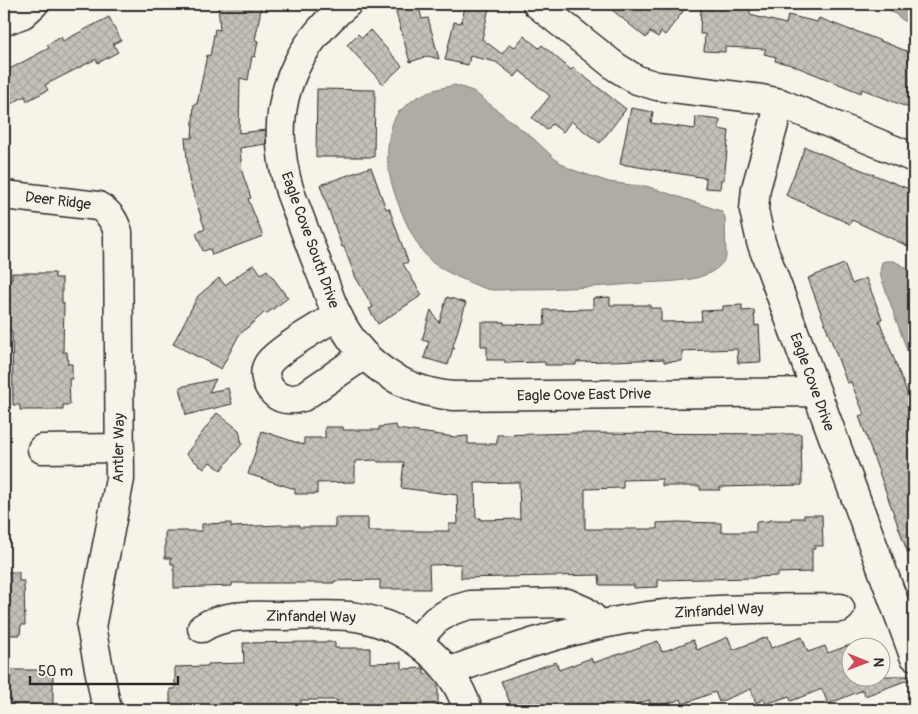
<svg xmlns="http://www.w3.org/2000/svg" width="918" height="714" font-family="Pangolin,sans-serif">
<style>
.water{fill:#afaca4;stroke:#7a7874}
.building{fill:url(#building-cross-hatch);stroke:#2b2b2b;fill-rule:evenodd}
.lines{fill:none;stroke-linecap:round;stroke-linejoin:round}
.minor-casing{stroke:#2b2b2b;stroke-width:31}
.minor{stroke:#f7f3e8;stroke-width:28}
.labels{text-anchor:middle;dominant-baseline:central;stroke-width:4;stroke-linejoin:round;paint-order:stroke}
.street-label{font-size:15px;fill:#2b2b2b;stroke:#f7f3e8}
</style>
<defs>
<pattern id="building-cross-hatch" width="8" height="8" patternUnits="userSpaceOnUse" patternTransform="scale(1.25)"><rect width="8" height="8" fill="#c4c1b9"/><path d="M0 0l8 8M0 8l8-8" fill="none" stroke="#a9a69f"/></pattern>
</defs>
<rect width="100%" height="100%" fill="#f7f3e8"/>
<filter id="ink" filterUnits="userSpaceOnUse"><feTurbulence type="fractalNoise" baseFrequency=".02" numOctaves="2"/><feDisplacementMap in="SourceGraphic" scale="10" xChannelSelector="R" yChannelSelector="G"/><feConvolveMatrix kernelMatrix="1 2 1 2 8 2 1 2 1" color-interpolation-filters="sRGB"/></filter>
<g filter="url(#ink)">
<path class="water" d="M882,4H914V25L904,21Z
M455,85L473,91L535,140L555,159L570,169L609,182L638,186H646L721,211L725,217L726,257C713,284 668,281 643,283C602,287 560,289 518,289C508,289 494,292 484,288C474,285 441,270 433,263C413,246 394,198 389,172C386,157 388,129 396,116C398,112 403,108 407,105C421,92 436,89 455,85Z
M886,261H894L905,267L914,280V370L881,277L880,272L882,262Z"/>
<path class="building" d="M218,4H262L255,40L258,41L255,57L252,56L248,80L240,78L239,133L266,130V144L240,148L242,172L251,198L248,199L263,236L212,255L210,249L203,251L196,233L205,229L189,180L185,138H192L194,104H197L207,55L210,56L215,29L220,30Z
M414,4H418L422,19L428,18L439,59L428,56L410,62L395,9Z
M466,4L489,8L482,39L502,54L510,44L515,47L524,36L539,48L542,45L571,70L573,68L626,109L600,143L571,121L563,132L552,124L547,130L532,118L550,96L520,71L515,77L496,62L470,56L468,65L445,60L454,22L461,23Z
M605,4H675L684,10L665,35L661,32L658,37L650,32L646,38Z
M701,6L750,8V15L786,24L788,15L817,22L819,18L853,31V30L914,54V110L862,89L861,93L792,65L775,61L776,57L764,54L766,49L725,47V52L704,51L705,34H700Z
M109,17L121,40L113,44L118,52L98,63L96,59L45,85L48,90L27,101L25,96L4,108V72L49,48L47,45L61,37L63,41Z
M370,30L402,66L383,84L347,45L358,34L362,38Z
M317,89L375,90L374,157H316Z
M631,108L653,112L651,123L695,129L696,117L720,120L719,129L729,131L724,180H721L720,189L705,188L706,178L620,164Z
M805,147L914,191V249L852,220L850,224L786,195Z
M371,167L386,209L389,208L408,262L403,264L422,295L378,324L369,309L373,307L355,276L344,247H342L320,185Z
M254,264L261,274L267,270L288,298L266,314L265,312L239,335L221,369L173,344L198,296L219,278L225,285Z
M844,264L852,284L866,278L882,319L879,320L909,398L914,396V564L912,565L859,416L864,414L851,382L847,383L808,278Z
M12,273H55V278H62V303H64L63,352H67L68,364H72V379H69L70,405H63V410H20V405H13L12,331H8V320H4L5,279H12Z
M447,297L466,303L453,346L455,349L453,348L448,365L424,358L429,342L422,340L431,310L439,323Z
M610,297V305H650V308H661V322L702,321L701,311L723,310V306L742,305V311L754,310L755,326L759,325L761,362L738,363L737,349L682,351V361L664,362V359L612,361L576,362V365H545V362L505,363V360H487V346H481V322H504V324L545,325L544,310L593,309V298Z
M216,379L209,392L228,388L232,404L186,415L180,387Z
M217,413L239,430L242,444L221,470L210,462L204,469L186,454Z
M396,425L397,429L455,437L468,436V444H497V435L577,433L801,434L802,485L720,487V490H700V486H662V479L623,480V488L585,489V529H657V523L677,522L721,523V532H756V522L769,521V520H791V518H804V515H822L823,546H815V549H812V572L778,573V576L755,577V578L658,580V587L634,588V585H600L599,575L461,578V564L429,565L430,589H380V580L334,581V583H232V586L174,588V564H171V558H165V531H202V524L231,523V527L280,525H299V527H335V518H368V531H449V524H458L457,495L401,488L404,462H378L376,460L355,461V482L317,483V494H295V489L248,474L262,431L304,445V438H325V427H343V430H379V427ZM519,482L520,519L481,520V518H476L475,483Z
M4,572H19V581H24L25,625H21L20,635H4Z
M728,637L733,650L767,637L771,648L802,637L808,652L825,646L828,653L850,645V676H912L913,678L865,696L863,690L828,704L822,689L791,701L789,696L766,704L764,699L756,703L751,689L719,702L715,692L683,704L681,699L652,709L649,700L620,710H513L501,681L556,662L559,670L591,658L593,663L658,641L662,652L693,640L697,650Z
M311,642H335V648H370V663L402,662V669L424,668V674H429L438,684V710H375V706H337V700H301V708L170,710V689H175V667L208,666V664L244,663L243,643Z
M4,670H45V674H53V710H4Z"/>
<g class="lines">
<g class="minor-casing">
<path id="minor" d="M347,4C287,53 267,117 290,192C300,218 310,245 320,271C326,285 330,301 337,314C359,362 401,391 453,396L816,392
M537,4L616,67L637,80L657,86L761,99L780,103L914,158
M4,21L23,14L34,4
M780,103L756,188L754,210L761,242L914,656
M4,195L98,206C109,212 114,220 118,232L120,479L91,627L107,710
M337,316C322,325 276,351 268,364C262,374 267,386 274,393C282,401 293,400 303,397L364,355
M42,449L120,448
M202,628C225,613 255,616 280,616C303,616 326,614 349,616C402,622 452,659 468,710
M416,641L436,620L453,610L470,605L567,603L585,611L600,624
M448,672C505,651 562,631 623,620C694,607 768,609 840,608"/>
</g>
<use href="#minor" class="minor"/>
</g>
</g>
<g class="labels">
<g class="street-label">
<text transform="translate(58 201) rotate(7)">Deer Ridge</text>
<text transform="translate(310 240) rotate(70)">Eagle Cove South Drive</text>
<text transform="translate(812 382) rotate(70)">Eagle Cove Drive</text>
<text transform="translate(584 395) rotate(-1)">Eagle Cove East Drive</text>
<text transform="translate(119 448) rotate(-89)">Antler Way</text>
<text transform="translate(719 611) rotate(-3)">Zinfandel Way</text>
<text transform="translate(311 617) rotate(1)">Zinfandel Way</text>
</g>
</g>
<rect width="918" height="714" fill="none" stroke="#f7f3e8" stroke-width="20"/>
<rect x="10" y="10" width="898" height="694" fill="none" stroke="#2b2b2b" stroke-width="2" filter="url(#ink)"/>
<g transform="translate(866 662) rotate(91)"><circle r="24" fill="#f7f3e8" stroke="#a5a39c"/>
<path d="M0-4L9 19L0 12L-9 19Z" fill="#d1495b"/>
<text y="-8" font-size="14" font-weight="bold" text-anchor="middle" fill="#2b2b2b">N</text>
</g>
<path d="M30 676v8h148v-8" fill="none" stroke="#2b2b2b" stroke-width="2.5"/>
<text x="38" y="676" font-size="15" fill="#2b2b2b" stroke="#f7f3e8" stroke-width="4" paint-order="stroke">50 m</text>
</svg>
